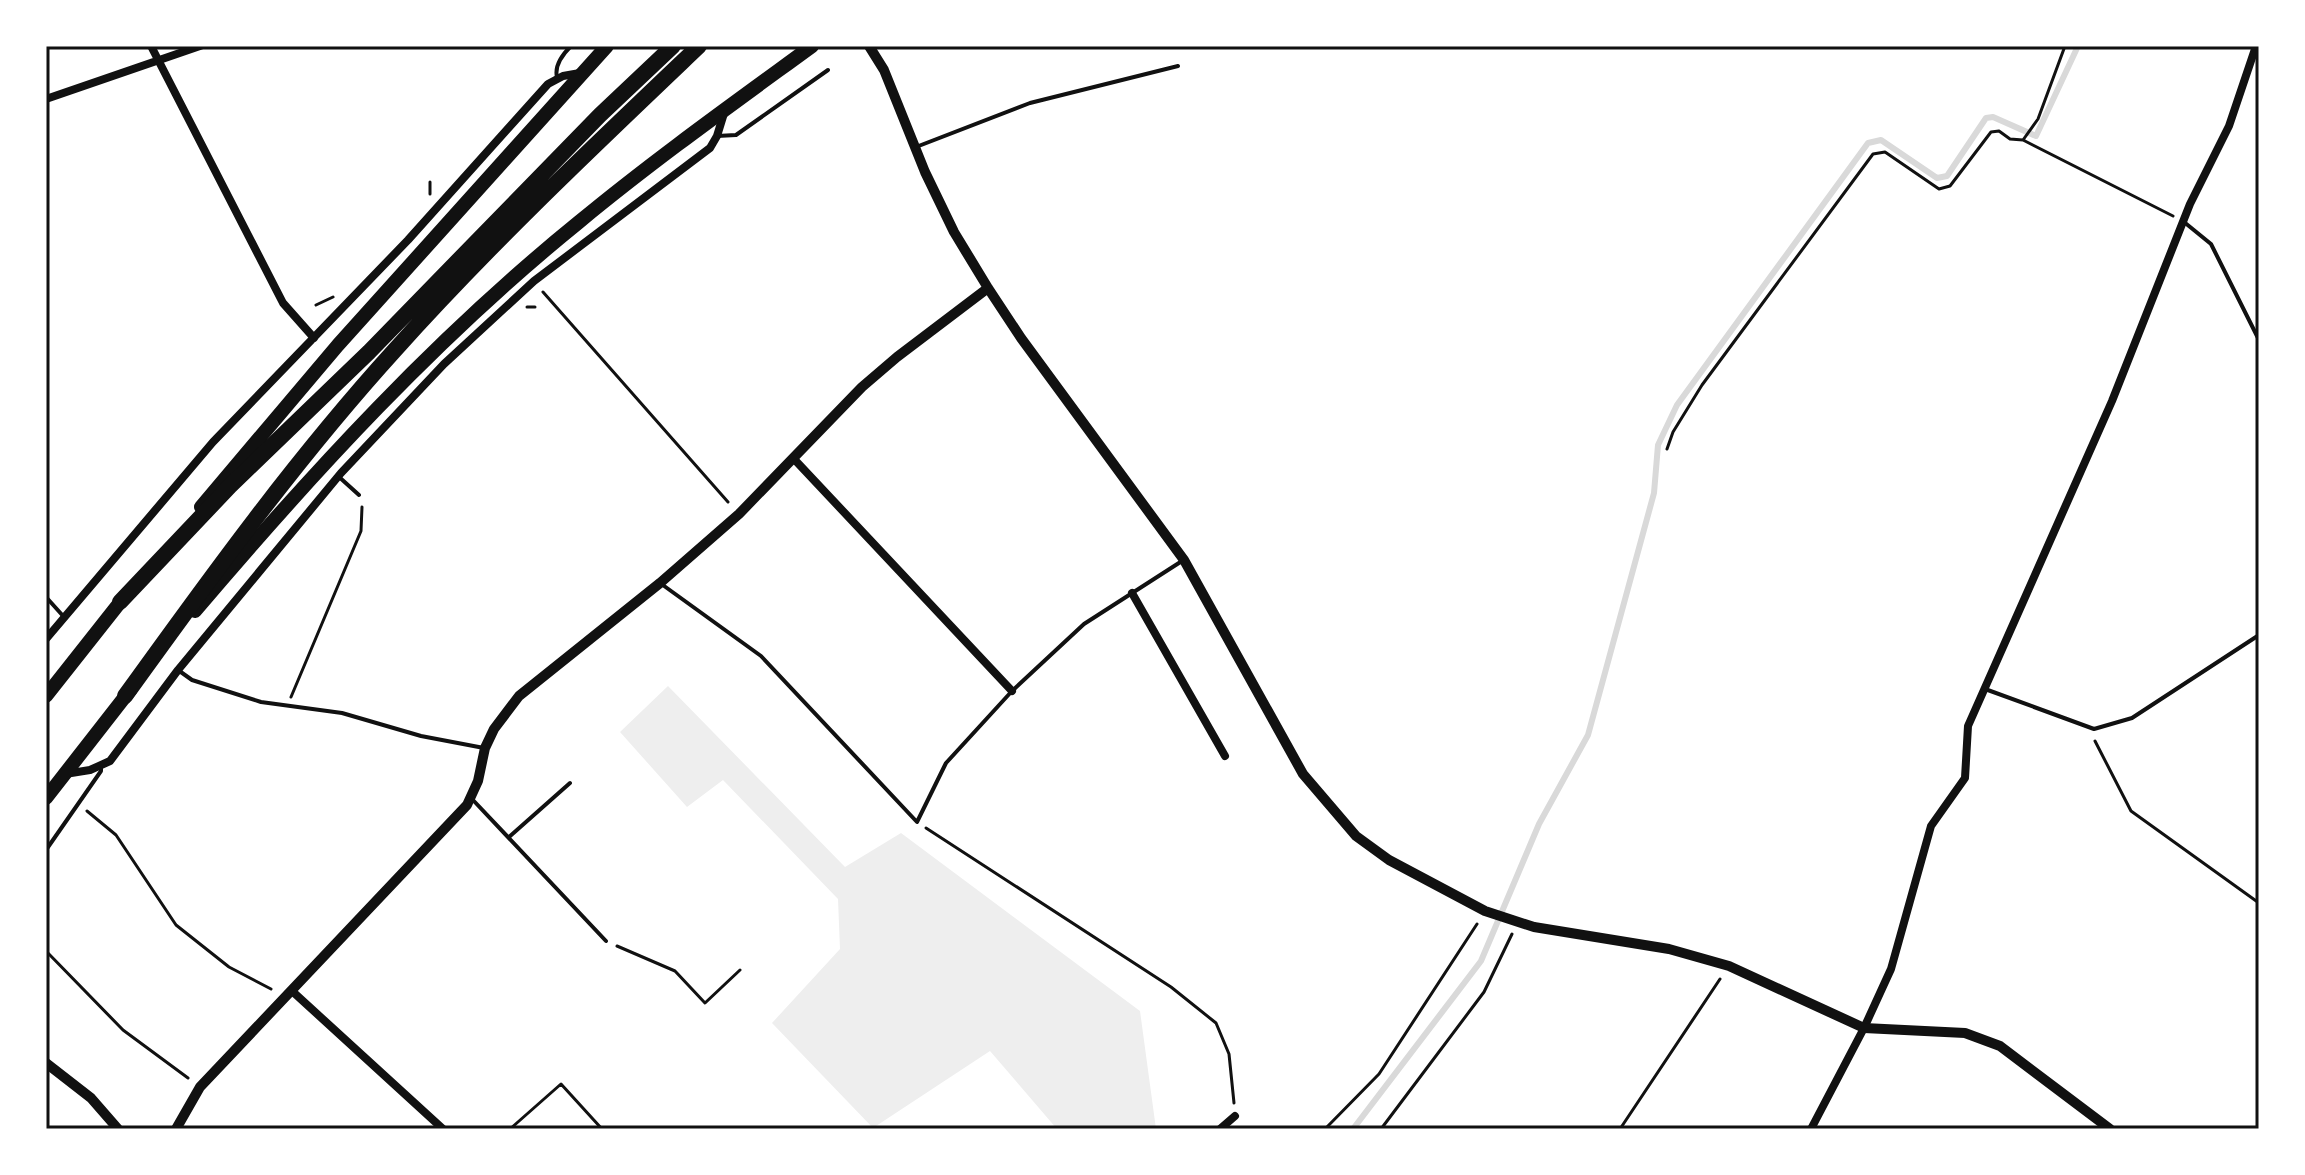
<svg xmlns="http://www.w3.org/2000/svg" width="2305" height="1175" font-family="'Varela Round',sans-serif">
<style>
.green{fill:#eee}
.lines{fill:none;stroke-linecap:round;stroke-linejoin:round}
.stream{stroke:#d9d9d9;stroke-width:6}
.path{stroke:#111;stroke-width:3}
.service{stroke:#111;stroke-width:4}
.minor{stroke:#111;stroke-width:8}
.tertiary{stroke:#111;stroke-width:10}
.trunk{stroke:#111;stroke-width:14}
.motorway{stroke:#111;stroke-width:16}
.neatline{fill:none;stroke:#111;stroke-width:3}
</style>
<rect width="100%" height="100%" fill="#fff"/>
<path class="green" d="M668,686L845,867L901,833L1140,1011L1156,1129H1057L990,1051L873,1128L772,1023L840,949L838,899L723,780L687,807L620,732Z"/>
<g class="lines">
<path class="stream" d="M1353,1129L1481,961L1539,824L1588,735L1654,493L1658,445L1677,405L1868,143L1881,140L1937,178L1947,176L1986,118L1993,117L2036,136L2078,46"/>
<path class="path" d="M2023,140L2173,216
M430,182V194
M543,292L728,502
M316,305L333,297
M527,307H535
M1667,449L1673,432L1702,385L1873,154L1885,152L1939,189L1950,186L1991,132L1999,131L2010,139L2023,140L2038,119L2065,46
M291,697L361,531L362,507
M2095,741L2131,811L2259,903
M87,811L116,835L176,925L229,967L271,989
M926,828L1171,987L1216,1023L1229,1054L1234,1103
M617,946L675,971L705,1003L740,970
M46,951L123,1030L188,1078
M510,1129L561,1084L602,1129
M1325,1129L1379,1074L1477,924
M1381,1129L1484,992L1512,934
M1620,1129L1720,979"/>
<path class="service" d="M557,77C554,65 563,54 571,46
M717,136L736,135L828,70
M916,147L1030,103L1178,66
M2184,222L2211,244L2259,340
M338,476L359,495
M660,583L761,656L917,822L946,763L1012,691L1084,624L1182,561
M46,597L64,617
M178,670L192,680L261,702L342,713L421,736L484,748
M1985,689L2094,729L2132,718L2259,635
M472,799L606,941
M509,837L570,783
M46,850L101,771V767"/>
<path class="minor" d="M151,46L283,303L314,338
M46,99L200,46
M794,459L1012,691
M1132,593L1225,756
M46,639L213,442L408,240L548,84L563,76L580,73
M65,774L90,770L110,761L178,670L341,473L444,364L534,281L710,148L717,136L725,110
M292,991L443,1129
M1220,1129L1235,1116
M1811,1129L1864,1028L1891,969L1931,826L1965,778L1968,726L2112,401L2190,204L2229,126L2256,46"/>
<path class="tertiary" d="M869,46L884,70L925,172L954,232L988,288L1021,338L1184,560L1303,774L1356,836L1389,860L1485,911L1534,927L1669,949L1729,966L1864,1028L1965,1033L2000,1046L2110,1129
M46,1063L91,1098L118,1129
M176,1129L200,1087L467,805L478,781L485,748L494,729L519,696L660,583L739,514L862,387L897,357L988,288"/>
<path class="trunk" d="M201,507L338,345L607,46
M195,611C313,472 437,337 579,222C654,160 734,103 812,46
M46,696L125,596
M46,798L131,689"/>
<path class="motorway" d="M120,602L230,486L369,352L600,115L673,46
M125,696C210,578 296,459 394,351C490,244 595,145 699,46"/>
</g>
<rect width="2305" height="1175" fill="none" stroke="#ffffff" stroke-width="96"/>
<rect x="48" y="48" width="2209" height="1079" class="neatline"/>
</svg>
